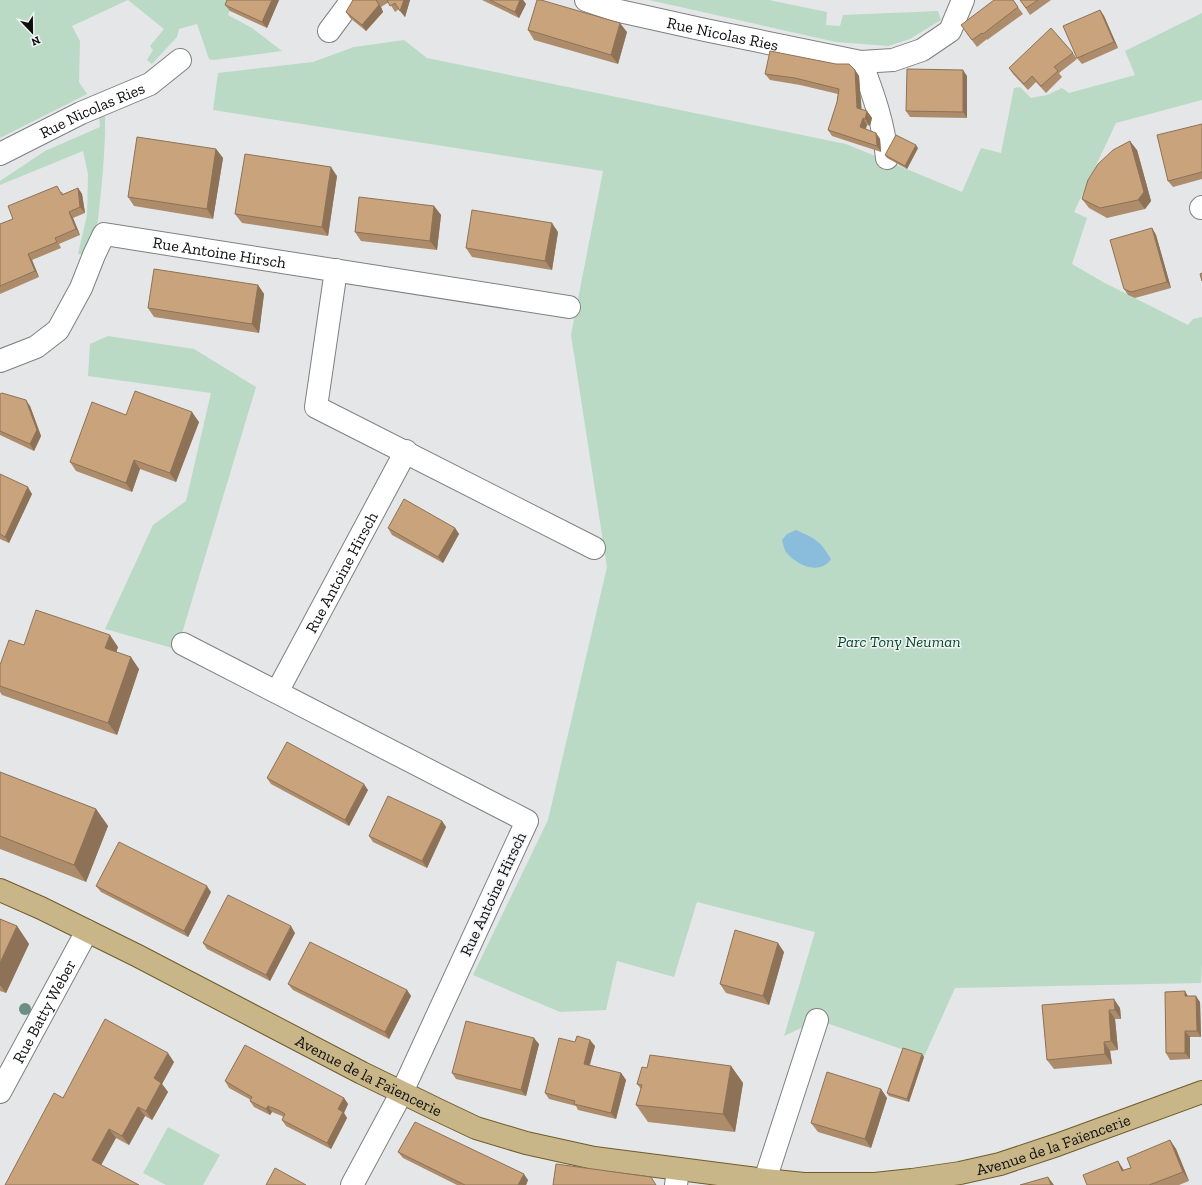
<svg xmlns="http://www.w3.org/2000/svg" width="1202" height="1185" font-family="'Zilla Slab',serif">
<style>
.green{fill:#badac6}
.water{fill:#89bddb}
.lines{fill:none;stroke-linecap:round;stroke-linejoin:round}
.minor-casing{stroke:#7f8082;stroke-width:24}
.major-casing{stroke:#6f5b2a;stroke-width:24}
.minor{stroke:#fff;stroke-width:22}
.major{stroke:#c8b688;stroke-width:22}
.tree{fill:#6b8f80}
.wall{fill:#ad8c6b}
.shaded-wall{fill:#8d7257}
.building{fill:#c9a37c;stroke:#8d7257}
.labels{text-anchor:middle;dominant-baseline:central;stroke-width:3;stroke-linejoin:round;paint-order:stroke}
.street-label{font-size:16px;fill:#0e0e0f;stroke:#f2f3f5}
.park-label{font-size:16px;font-style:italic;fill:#07482a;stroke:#f2f3f5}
</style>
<rect width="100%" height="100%" fill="#e5e6e8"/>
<path class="green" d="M0,0H234L228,15L252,28L282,51L213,60L209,59L197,24L179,29L177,37L152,64L147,60L153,50L150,46L164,29L128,0L72,26L80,41L79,82L87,94L0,138Z
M649,0H769L827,12L826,25L840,26L843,15L938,11L941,20L910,39L888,46L836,42Z
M1202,13V100L1116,123L1074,212L1087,218L1072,264L1103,282L1188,325L1193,319L1202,317V965L1201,983L955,988L924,1057L818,1020L784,1036L815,932L697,902L674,977L617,961L606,1010L560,1012L473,975L548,820L607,567L571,335L603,171L213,110L218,73L313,62L354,47L404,40L427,58L846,144L962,192L981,148L1001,153L1014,88L1020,87L1031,98L1047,95L1062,88L1069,93L1135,75L1125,51Z
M105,113C106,161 99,208 94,255L78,254L87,215L88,174L83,151L0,185V181L45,151L100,127L99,116Z
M108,336L194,349L256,387L183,630L176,649L105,629L153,525L186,501L211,393L88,376L90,344Z
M168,1127L220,1155L203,1185H166L143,1173Z"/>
<path class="water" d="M796,530C814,538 820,540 831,559C820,576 796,565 786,552C784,549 783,543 782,540L787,534Z"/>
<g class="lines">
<g class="minor-casing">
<g id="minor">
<path id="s1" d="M586,0L615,10L705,30L861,62L893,60L922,50L950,31L963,0"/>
<path d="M329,31L352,0"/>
<path d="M861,62C873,93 884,124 887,158"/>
<path id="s2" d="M0,154L81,113L150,84L180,60"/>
<path d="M1201,208L1202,207"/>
<path d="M336,270L316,407L594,548"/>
<path id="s3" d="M0,361L36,347L58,330L81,288L94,255L104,234L569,307"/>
<path d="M183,644L527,821L402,1092L352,1185"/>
<path id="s4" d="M277,692L406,451"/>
<path id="s5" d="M0,1092L87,931"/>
<path d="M765,1180L817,1020"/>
<path d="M676,1185L678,1169"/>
</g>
</g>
<g class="major-casing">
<g id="major">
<path id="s6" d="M0,890L41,908L138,956L362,1073L438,1110L476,1128L526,1143L594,1158L765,1180L804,1184H875L912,1180L960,1173L1000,1164L1057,1145L1202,1092"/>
</g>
</g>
<use href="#minor" class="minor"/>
<use href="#major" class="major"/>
</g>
<circle class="tree" cx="25" cy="1009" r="6"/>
<path class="wall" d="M227,0H279L267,28L230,11L225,5Z
M353,0H410L405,17L399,9L395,12L389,2L381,7L383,12L366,31L350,18L346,12Z
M482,0H523L526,4L519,18Z
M1013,0L1023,14L987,40V39L977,47L965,31Z
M1020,0H1051L1030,15Z
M1100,10L1104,16L1118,48L1082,64L1077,58Z
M528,30L627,32L618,64L534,40Z
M1073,53L1077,59L1059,73L1062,77L1046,93L1036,82L1028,90L1013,74L1009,68Z
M855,70L859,76L861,109L867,111L872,118L870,126L867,125L866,129L876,133L880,139L881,152L832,136L828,130L837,102L838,94L800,85L770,80L765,74Z
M967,76V118L910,117L906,111Z
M1202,124V179L1173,187L1168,181Z
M918,148L907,169L887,158L885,155Z
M216,149L223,158L213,219L134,206L128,197Z
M1137,150L1151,201L1145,209L1107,218L1089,208L1082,199Z
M337,176L328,236L242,223L235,214Z
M78,188L82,194L85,213L73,218L80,235L59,244L61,248L32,260L39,277L0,294V224L13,219L62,192L63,194Z
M434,206L441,215L437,250L361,241L355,232Z
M1152,228L1156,235L1171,288L1135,298L1128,295L1124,289Z
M558,232L552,270L472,257L466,248Z
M258,285L264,294L259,333L154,317L148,308Z
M0,394L30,406L41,436L34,451L0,435Z
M126,415L199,422L176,482L140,469L132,492L76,471L70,462Z
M0,474L32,494L9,543L0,539Z
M388,528H455L459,534L443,563L392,535Z
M24,645L118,647L116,652L139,669L117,735L2,695L0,692V665Z
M0,772L96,809L108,826L86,882L0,849Z
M267,778L368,790L349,826L271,784Z
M442,821L446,827L427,868L373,842L369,836Z
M96,886L211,892L188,937L101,892Z
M0,919L17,926L29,944L6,993L0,991Z
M295,933L270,981L207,949L203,943Z
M784,952L769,1005L726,993L720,984Z
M288,984L407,990L411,996L389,1039L293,990Z
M1188,996L1200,1002L1201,1037H1190V1059L1170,1060L1166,1053Z
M1042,1005L1120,1008L1121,1019H1115L1118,1050L1110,1051L1112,1064L1054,1069L1047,1060Z
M575,1042L595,1046L590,1065L621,1073L626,1080L616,1119L578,1110L576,1106L549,1099L545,1093Z
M539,1044L526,1096L456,1079L452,1073Z
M924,1057L909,1102L889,1096L887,1093Z
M174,1062L162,1084L168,1092L152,1120L145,1116L129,1145L116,1138L101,1164L5,1185L63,1098Z
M731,1066L743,1083L735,1132L648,1122L636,1105L641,1089L637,1084L647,1068Z
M225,1081L344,1098L348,1104L344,1113L347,1118L331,1149L286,1126L282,1120L283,1117L282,1116L272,1112L270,1115L254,1107L250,1101L251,1100L229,1088Z
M881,1089L887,1098L871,1148L818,1132L811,1123Z
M1170,1140L1176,1149L1189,1181L1179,1185H1087L1118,1161L1124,1170L1131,1168Z
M398,1152L528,1180L526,1185H457L403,1158Z"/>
<path class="shaded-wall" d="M272,0H279L267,28L262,22Z
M376,0L381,7L383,12L366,31L362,25Z
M404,0H410L405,17L400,11Z
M520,0H523L526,4L519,18L515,12Z
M1100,10L1104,16L1118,48L1114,42Z
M620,23L627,32L618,64L611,55Z
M855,70L859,76L862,114L857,108Z
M963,70L967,76V118L963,112Z
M867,111L872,118L870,126L865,119Z
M863,118L867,125L864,133L860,127Z
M876,133L880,139L881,152L877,146Z
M1130,141L1137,150L1151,201L1145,209L1138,200Z
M916,145L918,148L907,169L905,166Z
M216,149L223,158L213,219L207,209Z
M331,167L337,176L328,236L322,227Z
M78,188L82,194L85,213L80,207Z
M434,206L441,215L437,250L430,241Z
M69,212L73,218L80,235L76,229Z
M552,223L558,232L552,270L545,261Z
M1152,228L1156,235L1171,288L1167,282Z
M28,254L32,260L39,277L35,271Z
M258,285L264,294L259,333L252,324Z
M26,400L30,406L41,436L34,451L30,444Z
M192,412L199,422L176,482L170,473Z
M134,460L140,469L132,492L126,483Z
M28,487L32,494L9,543L5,537Z
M455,528L459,534L443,563L438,557Z
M110,635L118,647L114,660L105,648Z
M131,657L139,669L117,735L108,723Z
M364,784L368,790L349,826L345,820Z
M96,809L108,826L86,882L74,865Z
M442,821L446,827L427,868L422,861Z
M207,886L211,892L188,937L184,931Z
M17,926L29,944L6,993L0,985V963Z
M291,926L295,933L270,981L266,975Z
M778,943L784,952L769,1005L763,996Z
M407,990L411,996L389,1039L385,1032Z
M1185,991L1189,998L1185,996Z
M1196,996L1200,1002L1201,1037L1197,1031Z
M1114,999L1120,1008L1121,1019L1115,1010Z
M1109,1010L1115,1019L1118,1050L1111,1041Z
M1185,1031L1190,1037V1059L1185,1053Z
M534,1038L539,1044L526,1096L521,1090Z
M590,1040L595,1046L588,1070L584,1064Z
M1104,1042L1110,1051L1112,1064L1105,1054Z
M168,1053L174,1062L162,1084L168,1092L152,1120L146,1111L154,1078Z
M922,1054L924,1057L909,1102L907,1099Z
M731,1066L743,1083L735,1132L723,1114Z
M621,1073L626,1080L616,1119L611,1113Z
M881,1089L887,1098L871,1148L865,1139Z
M344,1098L348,1104L344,1113L347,1118L331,1149L327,1143L338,1109Z
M268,1106L272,1112L270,1115L266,1109Z
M138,1107L145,1116L129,1145L122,1136Z
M109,1129L116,1138L99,1169L92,1160Z
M1170,1140L1176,1149L1189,1181L1183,1172Z
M1118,1161L1124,1171H1122Z
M524,1174L528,1180L526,1185H518Z
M1048,1177L1054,1185H1051Z"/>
<path class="building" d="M227,0H272L262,22L225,5Z
M353,0H377H376L379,5L362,25L346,12Z
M387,0H404L400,11L395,3L390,6Z
M490,0H520L515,12Z
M537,0H541L620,23L611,55L528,30Z
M994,0H1013L1018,7L983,34L982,33L972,40L961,25Z
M1020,0H1038L1026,8Z
M1100,10L1114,42L1077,58L1063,26Z
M1051,28L1073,53L1054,67L1058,71L1041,86L1032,76L1024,84L1009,68Z
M770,51L836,64H849L855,70L857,108L867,111L865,119L863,118L860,127L876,133L877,146L828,130L837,102L839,89L795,78L765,74Z
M907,69L963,70V112L906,111Z
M1202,124V172L1168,181L1157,135Z
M896,135L916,145L905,166L885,155Z
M137,137L216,149L207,209L128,197Z
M1130,141L1144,192L1138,200L1100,208L1082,199L1088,180L1098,164L1113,150Z
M245,154L331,167L322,227L235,214Z
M57,186L62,195L78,188L80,207L69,212L76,229L55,238L57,242L28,254L35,271L0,286V224L13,219L8,206Z
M359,197L434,206L430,241L355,232Z
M472,210L552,223L545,261L466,248Z
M1152,228L1167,282L1131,292L1124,289L1110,240Z
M154,269L258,285L252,324L148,308Z
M1202,273V281L1200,274Z
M135,391L192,412L170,473L134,460L126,483L70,462L92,402L126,415Z
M2,393L26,400L37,430L30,444L0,431V394Z
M0,474L28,487L5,537L0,534Z
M404,499L455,528L438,557L388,528Z
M36,610L110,635L105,648L131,657L108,723L0,686V665L9,640L24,645Z
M287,742L364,784L345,820L267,778Z
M0,772L96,809L74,865L0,836Z
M388,796L442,821L422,861L369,836Z
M119,842L207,886L184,931L96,886Z
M228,895L291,926L266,975L203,943Z
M0,919L17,926L0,963Z
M735,930L778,943L763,996L720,984Z
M310,942L407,990L385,1032L288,984Z
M1185,991V996H1196L1197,1031H1185V1053H1166L1165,992Z
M1114,999L1115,1010H1109L1111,1041L1104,1042L1105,1054L1047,1060L1042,1005Z
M105,1019L168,1053L154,1078L161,1083L146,1111L138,1107L122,1136L109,1129L92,1160L139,1185H5L54,1093L63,1098Z
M466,1021L534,1038L521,1090L452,1073Z
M577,1036L590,1040L584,1064L621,1073L611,1113L574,1104L575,1101L545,1093L559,1038L575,1042Z
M245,1045L344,1098L338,1109L343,1112L327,1143L282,1120L285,1114L278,1110L268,1106L266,1109L250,1101L252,1097L225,1081Z
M903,1048L922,1054L907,1099L887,1093Z
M650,1055L731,1066L723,1114L636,1105L642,1085L637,1084L642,1067L647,1068Z
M827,1072L881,1089L865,1139L811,1123Z
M415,1122L524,1174L518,1185H465L398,1152Z
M1170,1140L1183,1172L1149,1185H1087L1083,1175L1118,1161L1122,1171L1127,1169L1131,1168L1127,1158Z
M556,1164L651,1177L656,1185H553Z
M275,1168L306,1185H266Z
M1048,1177L1051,1185H1020Z"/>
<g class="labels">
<g class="street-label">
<text stroke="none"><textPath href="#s1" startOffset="141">Rue Nicolas Ries</textPath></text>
<text stroke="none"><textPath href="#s2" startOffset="102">Rue Nicolas Ries</textPath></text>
<text stroke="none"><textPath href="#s3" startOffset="290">Rue Antoine Hirsch</textPath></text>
<text stroke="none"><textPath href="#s4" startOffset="136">Rue Antoine Hirsch</textPath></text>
<text transform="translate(493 894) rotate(-65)">Rue Antoine Hirsch</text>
<text stroke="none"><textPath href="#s5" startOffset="92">Rue Batty Weber</textPath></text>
<text stroke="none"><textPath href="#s6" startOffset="413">Avenue de la Faïencerie</textPath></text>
<text stroke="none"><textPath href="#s6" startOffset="1120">Avenue de la Faïencerie</textPath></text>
</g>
<g class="park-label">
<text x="899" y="641">Parc Tony Neuman</text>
</g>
</g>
<g transform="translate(32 32) rotate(158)" stroke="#f2f3f5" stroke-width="3" paint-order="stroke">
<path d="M0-3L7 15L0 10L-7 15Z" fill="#0e0e0f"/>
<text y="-6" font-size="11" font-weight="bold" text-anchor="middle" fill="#0e0e0f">N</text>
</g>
</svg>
